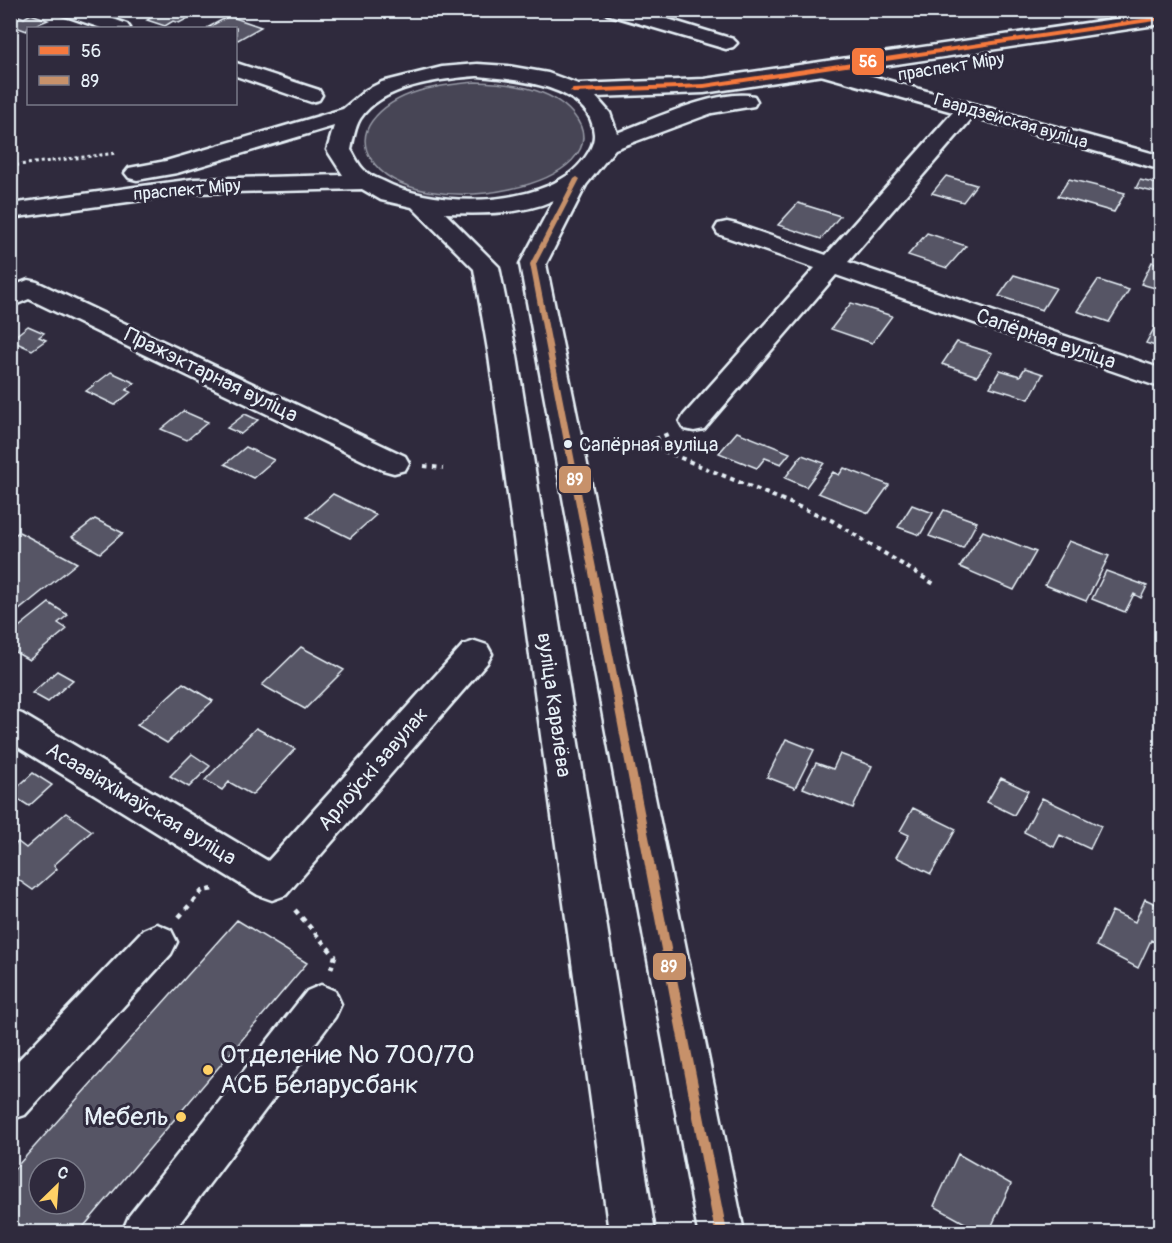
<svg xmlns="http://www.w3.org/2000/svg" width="1172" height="1243" font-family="Pangolin,sans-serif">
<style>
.green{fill:#464455;stroke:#979aa6;stroke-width:1.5}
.building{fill:#575565;stroke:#e8f1f8;stroke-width:1.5;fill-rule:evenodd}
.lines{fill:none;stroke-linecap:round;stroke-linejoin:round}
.minor-casing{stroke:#e8f1f8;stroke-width:5}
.major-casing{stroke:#e8f1f8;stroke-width:5}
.path-far2{stroke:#e8f1f8;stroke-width:3;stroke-dasharray:3 3;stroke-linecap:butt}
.path-far1{stroke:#e8f1f8;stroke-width:4;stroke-dasharray:4.5 4.5;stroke-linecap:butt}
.path{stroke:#e8f1f8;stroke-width:4.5;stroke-dasharray:5 5;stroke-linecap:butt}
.minor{fill:#2f2a3d;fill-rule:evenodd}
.major{fill:#2f2a3d;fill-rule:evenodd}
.bus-1-casing{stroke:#2f2a3d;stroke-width:5}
.bus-2-casing{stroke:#2f2a3d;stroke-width:5}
.bus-1{fill:#f6793e;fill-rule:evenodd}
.bus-2{fill:#c7916a;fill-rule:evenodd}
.bus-dot{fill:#e8f1f8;stroke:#2f2a3d;stroke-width:2}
.poi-dot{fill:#ffd166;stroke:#2f2a3d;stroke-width:2}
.labels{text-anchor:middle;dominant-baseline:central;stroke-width:6;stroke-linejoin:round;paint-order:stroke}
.far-street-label{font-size:18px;fill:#e8f1f8;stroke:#2f2a3d}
.bus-label{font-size:20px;fill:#e8f1f8;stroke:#2f2a3d;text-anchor:start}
.street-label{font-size:21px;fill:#e8f1f8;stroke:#2f2a3d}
.near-poi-label{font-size:26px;fill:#e8f1f8;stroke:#2f2a3d;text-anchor:start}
.line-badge{stroke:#2f2a3d;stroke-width:2}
.badge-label{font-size:16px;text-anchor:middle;font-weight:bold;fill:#fff}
</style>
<rect width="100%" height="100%" fill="#2f2a3d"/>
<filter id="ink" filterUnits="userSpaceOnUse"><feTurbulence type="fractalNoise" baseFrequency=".0167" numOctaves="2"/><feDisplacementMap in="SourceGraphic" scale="12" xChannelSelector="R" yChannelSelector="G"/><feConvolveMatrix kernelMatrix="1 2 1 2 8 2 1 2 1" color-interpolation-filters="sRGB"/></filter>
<g filter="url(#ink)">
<path class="green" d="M476,82C508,83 550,87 573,114C631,184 414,229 371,159C363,147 363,133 372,121C395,90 440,85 476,82Z"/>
<path class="building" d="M164,10H185L196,14L179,23L173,21L165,26L147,20Z
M31,14L48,20L28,28L27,31L10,25V20L19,16L24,18Z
M229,16L261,27L238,40L236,39V28H207Z
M946,176L976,185L963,202L932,193Z
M1069,179L1125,193L1114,212L1058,196Z
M1140,180L1162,185V186L1158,193L1136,188Z
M798,203L840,216L821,239L778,225Z
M927,233L966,246L947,268L908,255Z
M1152,262L1162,265V290L1141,284Z
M1014,275L1056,288L1042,310L999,296Z
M1098,280L1129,290L1109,322L1077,311Z
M851,303L892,316L872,343L831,329Z
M1161,316H1162V348L1146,343Z
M28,326L44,333L39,337L46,340L32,350L10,340Z
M957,342L992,353L977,376L942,364Z
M1025,368L1043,374L1029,399L990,387L1000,370L1020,376Z
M111,372L135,383L126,390L131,392L115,405L86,391Z
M183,411L208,422L187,440L161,429Z
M245,414L258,420L241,434L227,428Z
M737,432L790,453L781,464L765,458L757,468L719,453Z
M246,447L274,460L253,478L225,464Z
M802,455L824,463L806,487L785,478Z
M844,468L889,485L869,513L818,493L833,472L839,475Z
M333,494L376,515L350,538L307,517Z
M912,505L933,513L920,535L898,527Z
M944,510L977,522L963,548L929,536Z
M95,519L123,533L100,553L72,537Z
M983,531L1036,552L1014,590L960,567Z
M19,532L77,563L19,610L10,605V538Z
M1069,541L1109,556L1086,601L1045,585Z
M1106,571L1147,586L1141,598L1134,594L1125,612L1092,599Z
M49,603L68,615L58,623L67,629L29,660L10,649V634Z
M301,647L344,670L305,709L262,685Z
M57,671L73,680L48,702L32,693Z
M183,683L213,701L167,743L137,725Z
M256,728L295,749L252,795L229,782L222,790L205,780Z
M786,739L814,750L795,788L767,777Z
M192,754L210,766L189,787L170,776Z
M840,754L872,766L853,808L803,788L816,763L833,769Z
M33,773L52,785L29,806L10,794Z
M1001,778L1028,791L1014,815L987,802Z
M1042,798L1101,826L1090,849L1060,835L1054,847L1024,832Z
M913,808L956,829L931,874L896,857L909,835L900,831Z
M66,813L92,831L54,865L57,869L33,890L10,874V849L18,842L26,848Z
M1145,899L1162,907V946L1151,940L1138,968L1096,946L1112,911L1135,922Z
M237,920L307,963L79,1232H10V1174ZM39,1168H75V1204H39Z
M958,1154L1011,1184L989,1232H981L934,1206Z"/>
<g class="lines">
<g class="minor-casing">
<path id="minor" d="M57,10H89L127,24L130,28H101L60,14Z
M604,10H638L733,39L737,43L733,47L726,49L607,14Z
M236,63L319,90L322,95L319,100L311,102L236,76Z
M825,63L1162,156V170L973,117L848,262L1162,369V388L836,275L704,429L694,431L684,429L680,422L684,415L815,268L718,234L715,229L718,224L727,222L736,224L826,255L953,112L817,74L814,69L817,64Z
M28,280L37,282L405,456L409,463L405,470L394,473L383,470L29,299L10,307V287Z
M475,641L487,645L492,654L487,663L286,895L272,900L258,895L10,742V710L22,714L268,861L463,645Z
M157,924L171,930L177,942L171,954L25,1115L10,1120V1069L143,930Z
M321,985L335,991L341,1004L335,1017L173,1232H122L129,1216L307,991Z"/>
</g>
<g class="major-casing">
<path id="major" d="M1162,12V24L704,93L596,97L610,113L617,133C651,120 719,88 754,96L757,101L754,106L712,113L615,149L586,185L546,264L744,1232H698L520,264L554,200C521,215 481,214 445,213L499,267L517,356L655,1232H609L489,356L474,269L412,207L381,200L362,189L194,193L10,218V204L194,179L343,175L327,150L334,126L177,173L137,180L129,178L125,173L129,168L166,161L343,109L366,90L382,82L442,67L477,64L508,66L548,73L578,84L704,79ZM477,76C513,79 592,85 594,134C595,149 579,167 568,175C521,207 431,207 383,181C376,178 368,175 363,169C358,164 355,156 351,150C353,140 355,127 360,119C382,85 441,79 477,76Z"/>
</g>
<path class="path-far2" d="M10,166L117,153"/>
<path class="path-far1" d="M647,443L668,434
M647,444L831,520L934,584
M424,466L443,468"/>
<path class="path" d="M295,910L335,956L331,969
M179,917L202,891L214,889"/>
<use href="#minor" class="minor"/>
<use href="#major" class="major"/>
<g class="bus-1-casing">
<path id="bus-1" d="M1162,16V20L704,88L573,93L570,91L573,89L704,84Z"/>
</g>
<g class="bus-2-casing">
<path id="bus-2" d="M577,177L580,179L536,264L727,1232H715L530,264L574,179Z"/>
</g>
<use href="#bus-1" class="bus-1"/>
<use href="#bus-2" class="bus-2"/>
</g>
</g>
<circle class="bus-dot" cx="568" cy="444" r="5"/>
<g class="poi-dot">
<circle cx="208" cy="1070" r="6"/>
<circle cx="181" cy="1117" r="6"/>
</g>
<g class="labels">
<g class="far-street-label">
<text transform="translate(951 67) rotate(-9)">праспект Міру</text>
<text transform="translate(1011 121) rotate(16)">Гвардзейская вуліца</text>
<text transform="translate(187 190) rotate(-5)">праспект Міру</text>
</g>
<g class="bus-label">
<text x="579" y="444">Сапёрная вуліца</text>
</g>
<g class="street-label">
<text transform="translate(1046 339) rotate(19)">Сапёрная вуліца</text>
<text transform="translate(211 375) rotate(26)">Пражэктарная вуліца</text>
<text transform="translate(554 705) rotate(82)">вуліца Каралёва</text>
<text transform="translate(373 769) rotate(-49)">Арлоўскі завулак</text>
<text transform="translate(141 804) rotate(31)">Асаавіяхімаўская вуліца</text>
</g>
<g class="near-poi-label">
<text x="220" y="1055">Отделение № 700/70<tspan x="220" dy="30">АСБ Беларусбанк</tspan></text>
<text x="169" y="1117" text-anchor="end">Мебель</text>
</g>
</g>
<g class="line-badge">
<rect x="851" y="47" width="34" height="29" rx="6" fill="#f6793e"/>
<rect x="558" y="465" width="34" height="29" rx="6" fill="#c7916a"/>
<rect x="652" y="952" width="35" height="29" rx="6" fill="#c7916a"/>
</g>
<g class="badge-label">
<text x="868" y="67">56</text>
<text x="575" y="485">89</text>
<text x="669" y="972">89</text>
</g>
<rect width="1172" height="1243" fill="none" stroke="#2f2a3d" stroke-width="36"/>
<rect x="18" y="18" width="1136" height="1207" fill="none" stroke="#e8f1f8" stroke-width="2" filter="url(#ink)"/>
<rect x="27" y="27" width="210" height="78" fill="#2f2a3d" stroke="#797a88" stroke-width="1.5"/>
<rect x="39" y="46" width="30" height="9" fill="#f6793e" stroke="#797a88" stroke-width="1.5"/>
<text x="81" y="57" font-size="18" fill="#e8f1f8">56</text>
<rect x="39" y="76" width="30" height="9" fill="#c7916a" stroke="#797a88" stroke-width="1.5"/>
<text x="81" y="87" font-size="18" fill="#e8f1f8">89</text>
<g transform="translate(57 1186) rotate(25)"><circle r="28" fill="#2f2a3d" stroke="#797a88" stroke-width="1.5"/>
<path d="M0-4.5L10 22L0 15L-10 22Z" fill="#ffd166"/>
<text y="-9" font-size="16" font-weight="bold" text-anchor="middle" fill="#e8f1f8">С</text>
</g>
</svg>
